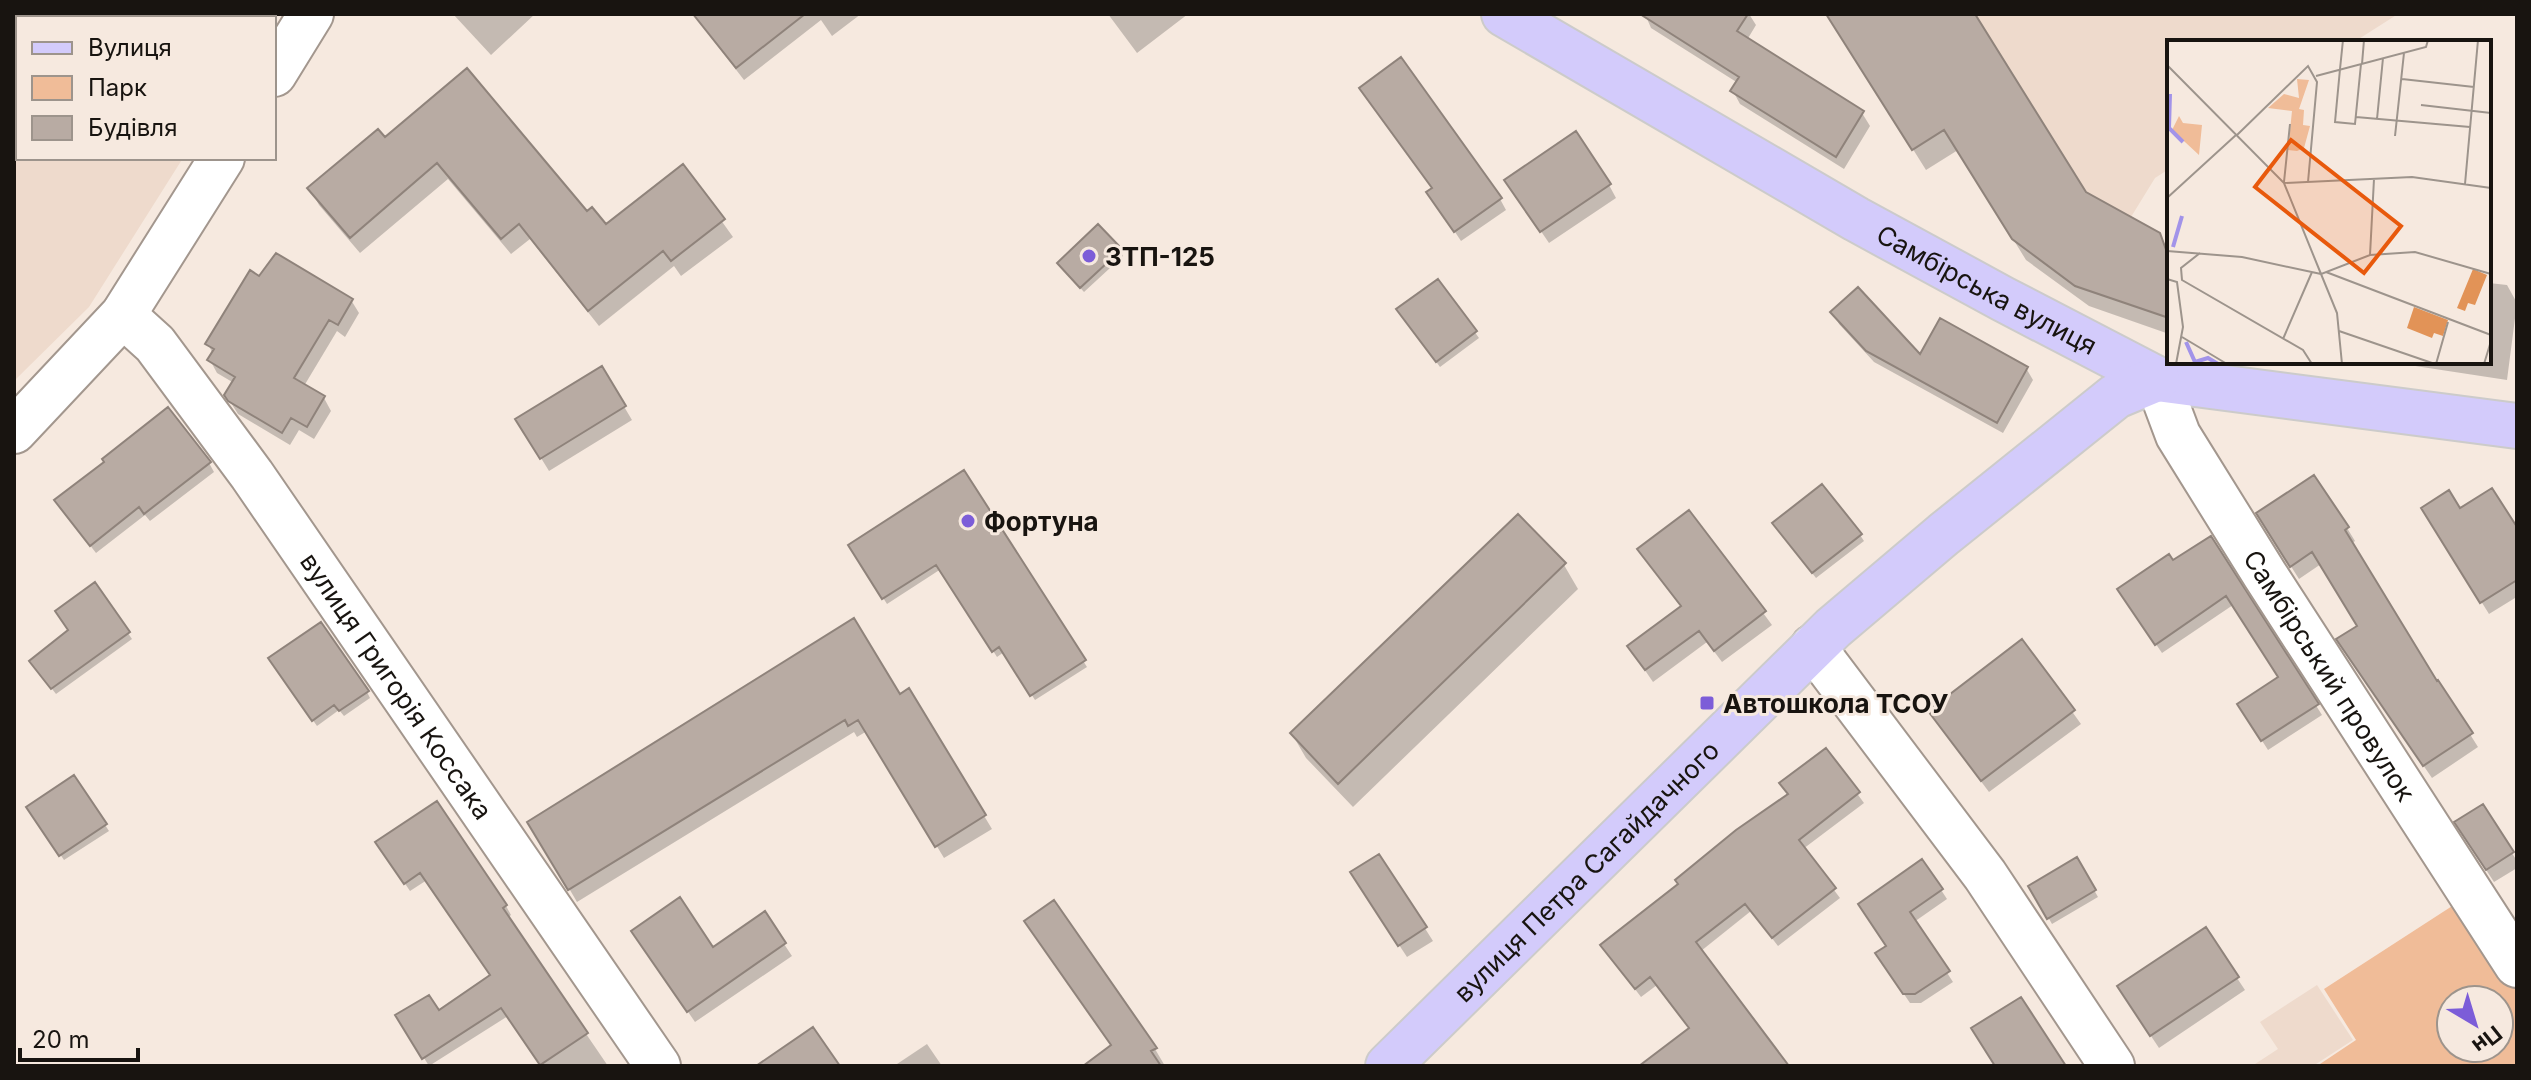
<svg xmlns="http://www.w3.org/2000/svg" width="2531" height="1080" font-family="Inter,sans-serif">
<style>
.built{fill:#eedacc}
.green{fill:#f0bc98;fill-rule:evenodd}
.shadow{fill:#0003}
.building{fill:#b8aba3;stroke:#8f837b;stroke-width:2}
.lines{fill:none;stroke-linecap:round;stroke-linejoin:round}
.minor-casing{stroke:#a3978e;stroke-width:48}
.major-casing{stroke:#cccbca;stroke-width:48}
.minor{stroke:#fff;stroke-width:44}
.major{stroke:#d3cbfb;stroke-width:44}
.poi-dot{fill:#7c5dd8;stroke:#f6e9df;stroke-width:3}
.labels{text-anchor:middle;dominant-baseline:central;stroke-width:6;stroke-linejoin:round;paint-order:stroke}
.poi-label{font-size:26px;font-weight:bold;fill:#181410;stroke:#f6e9df;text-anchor:start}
.street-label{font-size:26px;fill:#181410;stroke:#f6e9df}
.inset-river{fill:none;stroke:#a293e9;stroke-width:4}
.inset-road{fill:none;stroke:#9d948c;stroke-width:2}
.view{fill:#e8590c;fill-opacity:0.15;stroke:#e8590c;stroke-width:4}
.inset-edge{fill:none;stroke:#181410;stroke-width:4}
</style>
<rect width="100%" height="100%" fill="#f6e9df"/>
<path class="built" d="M14,14H159L160,18H18V158H183L89,307L14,381Z
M1873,14H2398L2354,42H2169V169L2155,178L2131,217L2086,192Z
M2317,985L2353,1040L2313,1066H2252L2278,1049L2260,1022Z"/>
<path class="green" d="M2463,899L2517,984V1066H2317L2356,1040L2324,989ZM2451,1000H2499V1048H2451Z"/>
<path class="shadow" d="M14,14H79L80,18H18V149L14,150Z
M453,14H535L491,55Z
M693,14H861L832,36L821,20L744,80Z
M1108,14H1188L1137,53Z
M1645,14H1749L1756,25L1747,40L1862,113L1870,126L1844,169L1740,104L1733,91L1738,83L1651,28Z
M1828,14H1973L2085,194L2159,235L2169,252V334L2089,306L2026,260L1958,150L1926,170Z
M384,140L587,214L605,227L683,167L733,237L681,276L674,266L599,326L530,239L511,254L448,179L360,253L319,205L310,188Z
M1609,185L1616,198L1549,243L1515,193Z
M1433,189L1500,199L1506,210L1461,241L1435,202Z
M1120,250L1123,256L1084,292L1063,269Z
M259,278L351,300L359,313L345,337L337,331L304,386L324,398L331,411L314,439L299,430L290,445L238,414L226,395L234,383L217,373L210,360L213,354L208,344Z
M1438,281L1479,338L1440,367L1402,315Z
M2489,283L2507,285L2517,303L2507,380L2389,362H2489Z
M1833,312L1921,357L2026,368L2033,380L2003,433L1874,362L1839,324Z
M601,368L632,420L549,471L517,419Z
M209,463L214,472L150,521L145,515L96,553L62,509Z
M963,473L1087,667L1035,700L1004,652L997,657L941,569L887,604L850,546Z
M2459,510L2517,531V601L2515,598L2489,614L2431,521Z
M1689,513L1772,625L1722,662L1707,642L1653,682L1629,647L1682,608L1647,562Z
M2266,527L2347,528L2355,541L2351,544L2478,747L2432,778L2346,653L2360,627L2321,564L2299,579Z
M1778,529L1860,535L1864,541L1816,578Z
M2210,538L2322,715L2268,750L2245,714L2280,678L2233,605L2162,653L2125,599Z
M1564,565L1578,589L1353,807L1306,758L1292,734Z
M95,585L132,639L56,694L35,667L70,631Z
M2022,642L2081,724L1989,792L1938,724Z
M274,665L367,692L370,698L344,716L339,710L317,726Z
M909,691L992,829L944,858L867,731L857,737L854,732L577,902L530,822L899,697Z
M1826,751L1864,803L1803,849L1840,898L1778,946L1751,911L1701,951L1787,1066H1642L1691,1030L1657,985L1641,997L1602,946L1789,795Z
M74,778L109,831L64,860L32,813Z
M436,803L506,906L511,915L507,918L608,1066H542L508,1016L429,1066L398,1016L438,1013L492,976L427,880L410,891L383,851Z
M2482,806L2517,861V868L2494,882L2464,836Z
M1379,856L1433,941L1407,957L1360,886Z
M2077,860L2098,897L2052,924L2031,887Z
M1922,861L1947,899L1914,922L1953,982L1921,1003H1910L1883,963Z
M764,914L792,956L695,1022L641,943L713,949Z
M2237,978L2245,990L2159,1048L2127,1000Z
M927,1044L942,1066H894Z
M1155,1049L1165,1066H1086Z"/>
<path class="building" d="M693,14H805L736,68Z
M1640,14H1748L1737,31L1864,111L1836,157L1730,91L1739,77Z
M1826,14H1975L2086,192L2160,233L2169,258V318L2075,286L2012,239L1944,130L1912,150Z
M1401,57L1502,198L1454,232L1426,192L1432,188L1359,88Z
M467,68L587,211L592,207L606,224L683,164L725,219L671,261L663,251L588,311L519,224L501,239L437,163L350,238L307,188L378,129L385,137Z
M1576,131L1611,184L1540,232L1504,180Z
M1098,224L1122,249L1080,288L1057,263Z
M276,253L353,299L338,325L329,320L294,378L325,396L307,427L291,418L282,433L228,401L224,395L235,377L207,360L214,349L205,344L250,270L259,276Z
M1438,279L1477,331L1436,362L1396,309Z
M1858,287L1920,354L1940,318L2028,367L1997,423L1866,351L1830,312Z
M602,366L626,406L540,459L515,419Z
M168,407L211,462L144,514L139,507L90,546L54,500L104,462L102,459Z
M964,470L1086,660L1030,696L999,647L992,652L936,565L882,599L848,545Z
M2314,475L2349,527L2345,530L2437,681L2438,680L2473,733L2423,766L2336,639L2357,626L2312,552L2290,567L2256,513Z
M1822,484L1862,534L1812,573L1772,523Z
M2492,488L2517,527V580L2480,603L2421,508L2449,490L2460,508Z
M1689,510L1766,611L1714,651L1699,631L1645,670L1627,646L1681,606L1637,549Z
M1518,514L1566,563L1338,784L1290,733Z
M2211,536L2319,704L2261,741L2237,704L2278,677L2226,596L2155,645L2117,589L2169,554L2173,560Z
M95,582L130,632L51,689L29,661L68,630L55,611Z
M854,618L900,694L909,688L986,815L935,847L858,720L848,726L845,720L568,890L527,822Z
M321,622L369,691L339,711L334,705L312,721L268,658Z
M2022,639L2075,710L1981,781L1928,711Z
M1826,748L1860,792L1799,840L1836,888L1772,938L1745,904L1696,942L1789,1066H1639L1689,1028L1650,977L1635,989L1600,945L1678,884L1675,880L1736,830L1788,794L1779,783Z
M74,775L107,824L59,856L26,807Z
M437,801L507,905L503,908L588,1033L540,1065L501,1008L422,1059L395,1015L429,995L439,1010L490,975L420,873L404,884L375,842Z
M2483,804L2514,852L2486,870L2454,822Z
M1379,854L1427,927L1398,946L1350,872Z
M2077,857L2096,890L2047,919L2028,886Z
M1922,859L1943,889L1910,912L1950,971L1915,994H1903L1875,953L1886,946L1858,904Z
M680,897L713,947L765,911L786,943L687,1012L631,931Z
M1054,900L1157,1048L1151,1051L1161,1066H1083L1111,1045L1024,921Z
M2206,927L2239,977L2150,1036L2117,986Z
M2021,997L2066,1066H1995L1971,1028Z
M813,1027L840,1066H756Z"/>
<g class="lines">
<g class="minor-casing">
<g id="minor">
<path d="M274,74L311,14"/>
<path id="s1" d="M123,315L155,344L252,475L658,1066"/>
<path id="s2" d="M2157,379L2178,435L2265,575L2517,965"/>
<path d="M14,431L123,315L222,158"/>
<path d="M1813,647L1985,875L2112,1066"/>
</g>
</g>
<g class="major-casing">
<g id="major">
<path id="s3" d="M1504,14L1856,219L2003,299L2157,379L2517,426"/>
<path id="s4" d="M1388,1066L1833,628L1944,534L2116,396L2157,379"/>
</g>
</g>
<use href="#minor" class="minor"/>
<use href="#major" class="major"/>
</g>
<g class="poi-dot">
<circle cx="1089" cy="256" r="8"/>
<circle cx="968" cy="521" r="8"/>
<rect x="1699" y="695" width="16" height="16" rx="4"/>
</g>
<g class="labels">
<g class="poi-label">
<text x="1105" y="256">ЗТП-125</text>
<text x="984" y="521">Фортуна</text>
<text x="1723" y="703">Автошкола ТСОУ</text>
</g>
<g class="street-label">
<text stroke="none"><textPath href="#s3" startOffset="556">Самбірська вулиця</textPath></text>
<text stroke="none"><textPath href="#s2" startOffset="344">Самбірський провулок</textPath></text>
<text stroke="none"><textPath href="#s1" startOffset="462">вулиця Григорія Коссака</textPath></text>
<text stroke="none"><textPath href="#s4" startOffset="278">вулиця Петра Сагайдачного</textPath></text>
</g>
</g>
<g transform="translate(2167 40)">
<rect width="324" height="324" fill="#f6e9df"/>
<path d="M130,39L142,40L132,69L137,70L136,85L143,86L137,108L130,111L121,110L125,71L101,68L117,54L132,58ZM12,76L16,83L35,85L32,115L5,90Z" fill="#f0bc98"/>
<path d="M306,229L320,235L308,265L301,263L298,271L290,268ZM247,267L281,280L276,296L267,293L265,298L240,288Z" fill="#e29357"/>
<path class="inset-river" d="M3,54L2,88L16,102M6,207L15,176M19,302L28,322L41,318L51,324"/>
<path class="inset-road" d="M195,24L197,0M0,25L117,143L154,234M173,29L168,82L188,84L194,24M173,29L176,0M149,36L259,7L261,0M235,39L307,47M254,65L324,73M189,77L303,87M210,79L216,18M70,95L141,26L150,42L141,142M228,96L237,13M117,142L123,84M117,143L245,137L324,148M298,144L311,0M0,158L69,95M0,211L75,217L154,234M33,213L14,228L15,240L136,310L145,324M203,215L207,139M159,232L324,295M0,239L10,242L16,287L9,324M172,291L268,324M15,297L60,324M116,299L145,232M175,324L170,273L154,234L203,215L248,212L324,234M269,324L281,282M317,324L324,301"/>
<path class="view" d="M124,100L234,186L197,233L88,147Z"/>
<rect width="324" height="324" class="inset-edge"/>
</g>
<rect width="2531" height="1080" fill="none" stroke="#181410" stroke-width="32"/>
<rect x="16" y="16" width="260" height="144" fill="#f6e9df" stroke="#9d948c" stroke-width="2"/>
<rect x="32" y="42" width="40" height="12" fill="#d3cbfb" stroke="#9d948c" stroke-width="2"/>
<text x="88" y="56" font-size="24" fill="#181410">Вулиця</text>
<rect x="32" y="76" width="40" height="24" fill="#f0bc98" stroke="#9d948c" stroke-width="2"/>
<text x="88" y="96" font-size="24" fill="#181410">Парк</text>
<rect x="32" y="116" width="40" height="24" fill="#b8aba3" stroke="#9d948c" stroke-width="2"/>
<text x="88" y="136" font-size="24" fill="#181410">Будівля</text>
<g transform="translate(2475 1024) rotate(142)"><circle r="38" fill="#f6e9df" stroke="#9d948c" stroke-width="2"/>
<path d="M0-6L14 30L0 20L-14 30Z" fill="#7c5dd8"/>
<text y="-12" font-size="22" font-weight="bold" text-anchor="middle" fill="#181410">Пн</text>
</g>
<path d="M20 1048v12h118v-12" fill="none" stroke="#181410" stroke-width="4"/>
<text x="32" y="1048" font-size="24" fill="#181410" stroke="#f6e9df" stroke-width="6" paint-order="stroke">20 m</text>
</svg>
